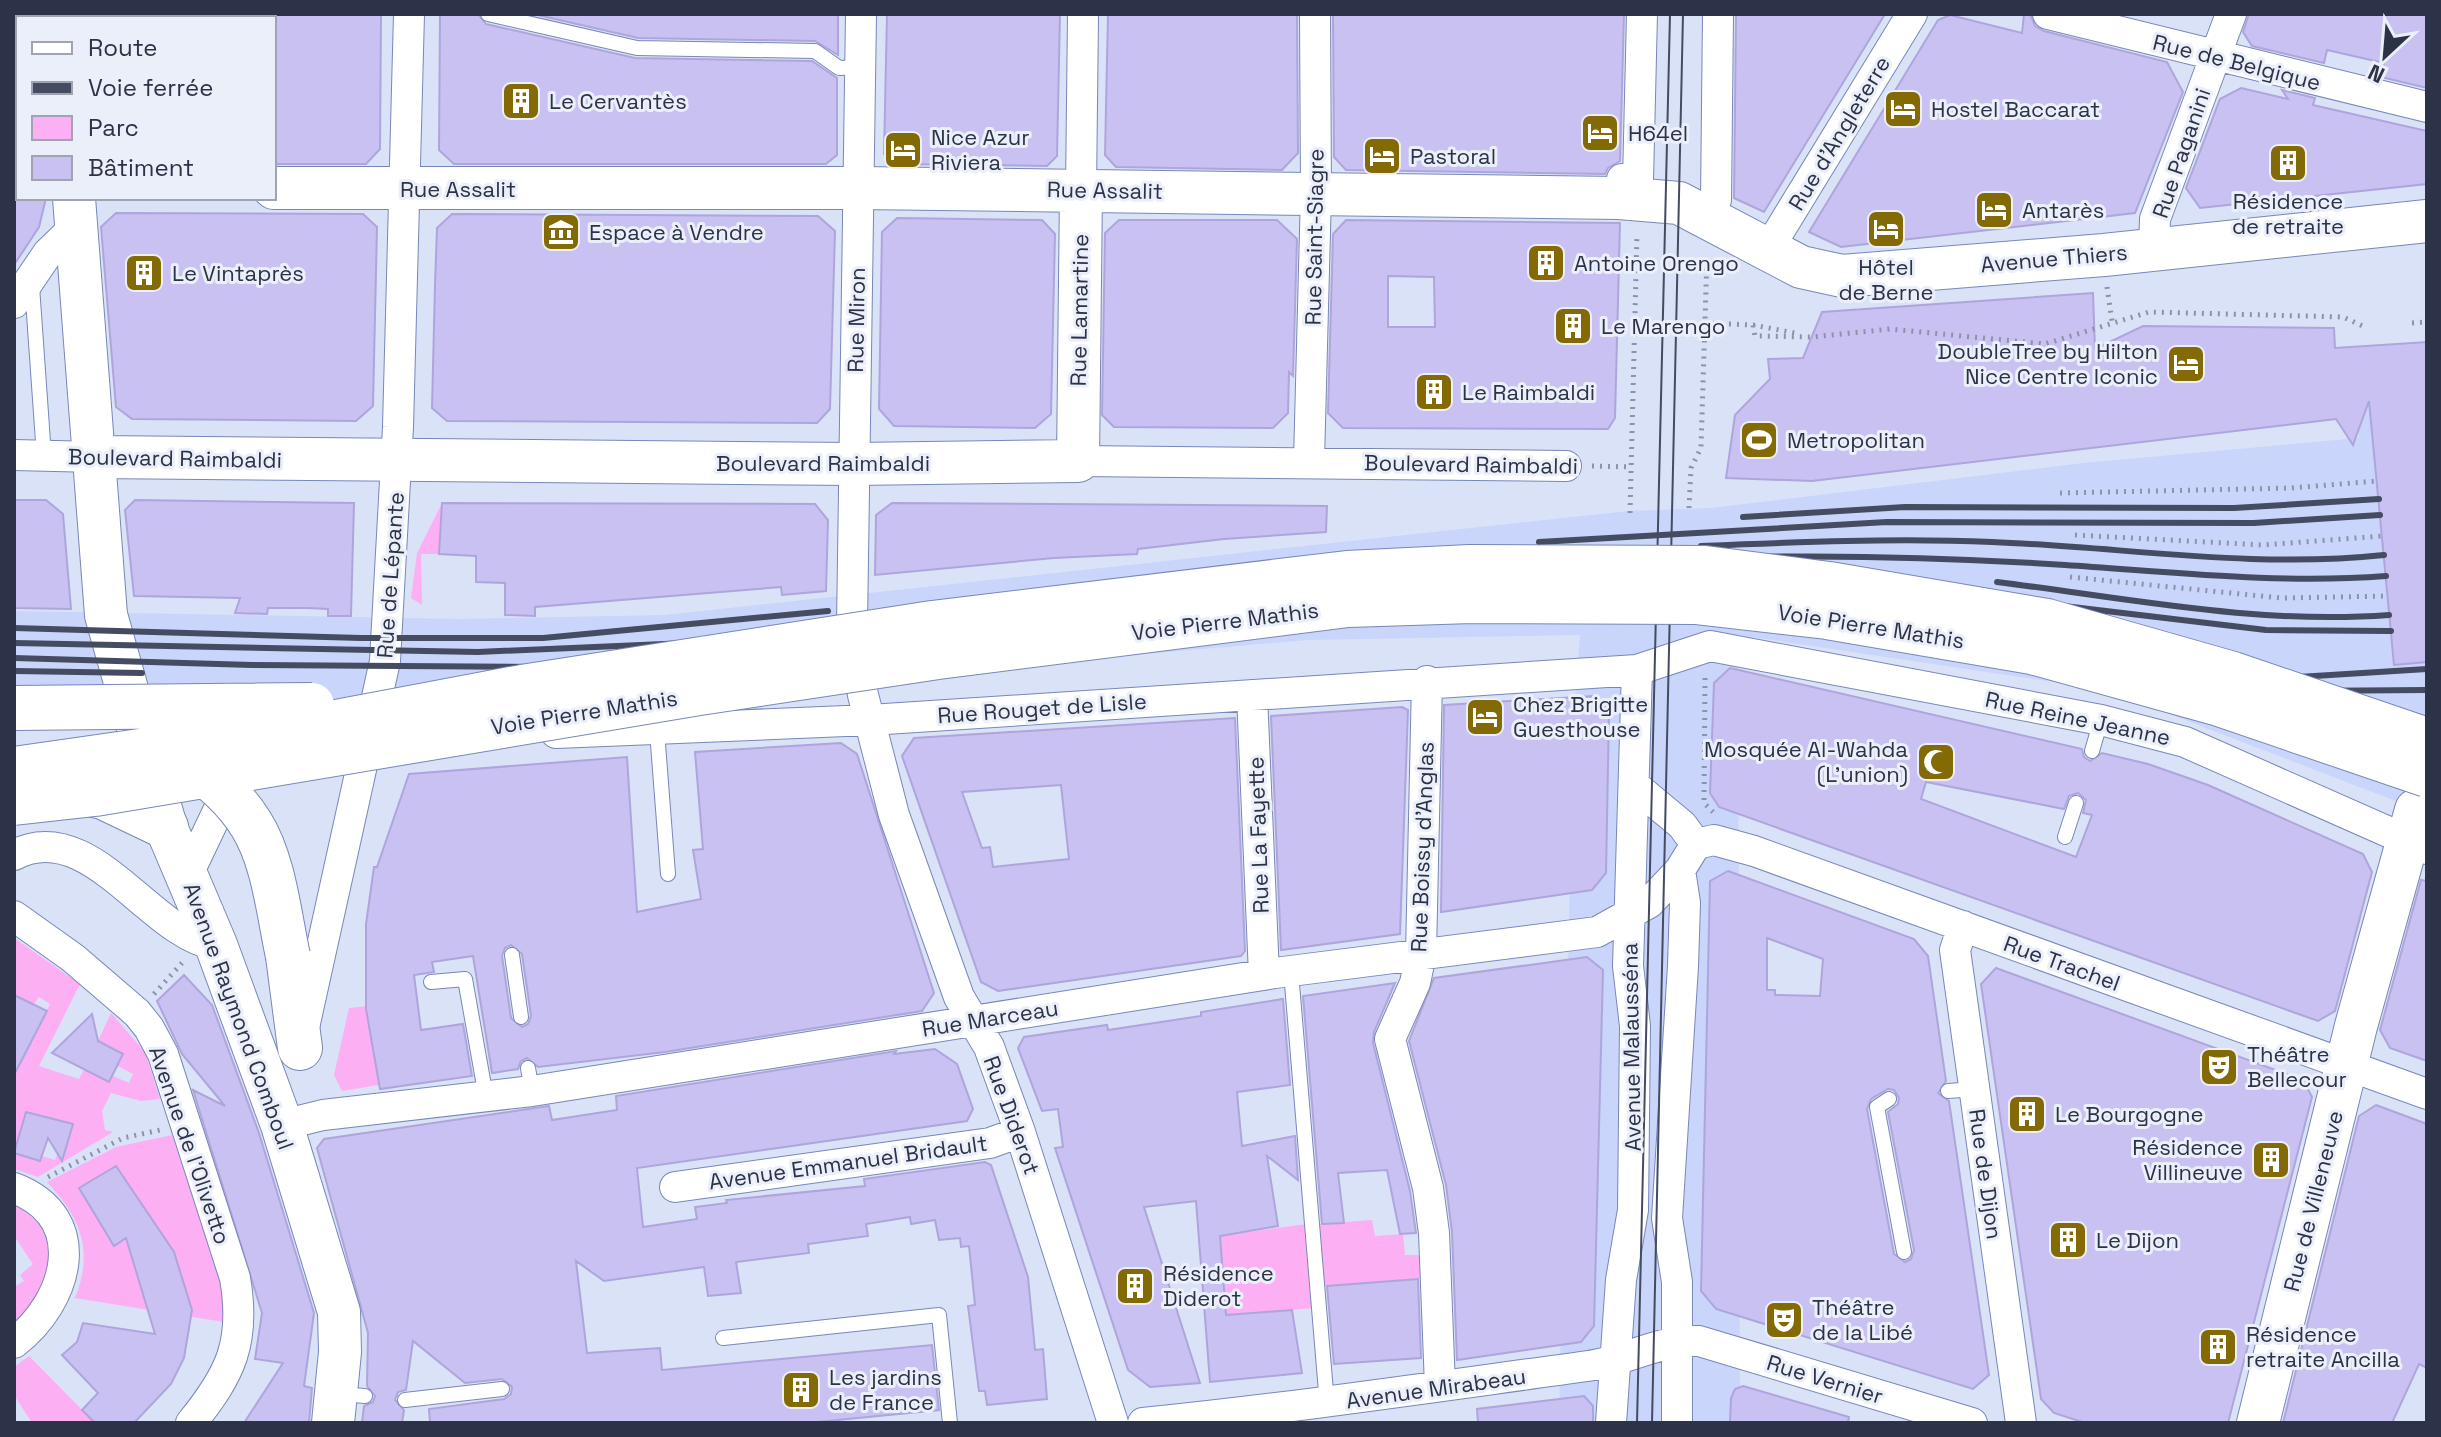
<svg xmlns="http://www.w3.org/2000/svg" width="2441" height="1437" font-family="'Space Grotesk',sans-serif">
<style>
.built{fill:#c9d5fa}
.green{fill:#fdaff3;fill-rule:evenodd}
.building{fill:#c8c1f1;stroke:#aea5dc;stroke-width:2;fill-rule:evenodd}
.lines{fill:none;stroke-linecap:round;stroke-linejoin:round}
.lane-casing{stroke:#7887b9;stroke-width:16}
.street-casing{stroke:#7887b9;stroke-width:32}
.secondary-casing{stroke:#7887b9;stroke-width:44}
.highway-casing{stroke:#7887b9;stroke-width:46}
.path{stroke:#8c93a8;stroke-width:5;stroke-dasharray:2 6;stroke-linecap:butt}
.lane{stroke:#fff;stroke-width:14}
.street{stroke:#fff;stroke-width:30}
.secondary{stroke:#fff;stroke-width:42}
.highway{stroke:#fff;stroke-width:44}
.tram{stroke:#454c61;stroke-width:2}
.rail{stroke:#454c61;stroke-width:6}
.highway-bridge-casing{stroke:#7887b9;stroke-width:46;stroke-linecap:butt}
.highway-bridge{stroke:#fff;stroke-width:44}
.labels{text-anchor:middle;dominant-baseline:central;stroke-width:6;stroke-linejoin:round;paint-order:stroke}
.street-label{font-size:22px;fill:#2c3247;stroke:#ebeffa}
.poi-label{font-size:22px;fill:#2c3247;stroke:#ebeffa;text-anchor:start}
</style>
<rect width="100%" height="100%" fill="#dae2f8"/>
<path class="built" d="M2427,342V813L2107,690L1738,635L1740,1423H1559L1573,725L1580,635L1307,640L576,703L14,695V611L461,619L665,615L1629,511L1711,508L2083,463L2359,438L2354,347Z"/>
<path class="green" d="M442,503L439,554H421L422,605L411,598L417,553Z
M14,938L80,984L39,1066L79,1079L84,1069L109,1082L113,1076L129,1083L133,1074L118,1066L122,1054L98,1041L111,1013L145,1052L160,1099L141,1101L111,1093L102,1111L105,1130L113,1132L38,1177L14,1169V1039L29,1046L50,1004L39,997L34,1004L14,995ZM51,1118L73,1124L66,1148L59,1150L55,1160L42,1156L40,1160Z
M368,1006L379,1085L342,1091L334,1075L349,1008Z
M172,1135L227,1301L230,1323L75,1298C94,1251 81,1218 47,1182L116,1147ZM116,1166L153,1220L114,1246L79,1187ZM172,1247L185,1286L165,1291L144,1276L137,1278L132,1258Z
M14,1204C73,1241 53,1282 14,1326V1287L24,1281L20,1275L33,1264L14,1236Z
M1372,1220L1375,1236L1403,1234L1405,1255H1424L1425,1278L1324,1286L1319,1224Z
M1307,1224L1314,1308L1226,1315L1219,1236Z
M29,1356L95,1423H32L14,1395V1367Z"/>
<path class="building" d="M274,14H381L380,149L366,164H274Z
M440,14H478L486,24L635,58L812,61L837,78V155L826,164H454L439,150Z
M533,14H838V55L815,41L638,38Z
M887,14H1060L1057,156L1047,166L894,164L884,154Z
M1108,14H1297L1298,153L1282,170L1116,167L1105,155Z
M1333,14H1624L1620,161L1608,168L1605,174L1346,170L1334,157Z
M1736,14H1885L1764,212L1734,198Z
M2024,14H2030L2035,26L2044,31L2167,62L2183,92L2135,213L1841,247L1809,232L1938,20L1950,15L2022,33Z
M2249,14H2427V88L2381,77L2384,63L2327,50L2324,63L2252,46L2243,32Z
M2241,88L2288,99L2282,90L2315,98L2313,105L2427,131V184L2200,208L2186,188L2220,99Z
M14,198H46L39,227L14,265Z
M116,213L363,214L377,227L373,406L356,421L132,419L116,407L101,227Z
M452,214L818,216L835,231L830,409L817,423L447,421L432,408L435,285L437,228Z
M897,218L1042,220L1055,234L1051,414L1035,428L894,426L879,409L882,232Z
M1119,220H1277L1297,239L1293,376L1289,372L1288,413L1273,428L1114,427L1102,415L1105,233Z
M1346,220L1620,223L1615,418L1608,429L1343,428L1328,413L1333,234ZM1388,276L1434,277L1435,327H1388Z
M2093,293L2095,349L2143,326L2334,328L2335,348L2427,342V662L2394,665L2369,401L2353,445L2336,419L1812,481L1726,478L1735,415L1770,379L1768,359L1803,358L1822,312Z
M14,500H46L63,514L71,609L14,608Z
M135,500L354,503L351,616H328V609L307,608H268L267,614L235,613L240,598L134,596L125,510Z
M442,503L815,504L828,520L826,591L782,595L781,587L535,607V616L505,615V583L476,582V556L439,554Z
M892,503L1327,506L1326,532L1224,539L1138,549L1137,554L1054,558L875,575L876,515Z
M1730,668L2082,749L2084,757L2090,761L2102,753L2148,764L2208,785L2363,854L2372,872L2335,1011L2318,1021L1719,807L1710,793L1714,683ZM1926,782L2064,809L2069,796L2078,793L2086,800L2083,813L2092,815L2076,857L1921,799Z
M1594,696L1609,711L1606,873L1592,890L1441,912L1444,705Z
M1402,707L1408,710L1400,934L1281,950L1271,716Z
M1235,718L1245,951L1241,956L998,991L981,982L902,756L914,738ZM1061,785L1069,859L993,867L990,847L982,848L962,792Z
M841,743L857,754L934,993L922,1011L665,1052L538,1067L527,1058L521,1061L518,1069L492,1073L473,956L432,962L434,972L414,975L421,1030L463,1024L472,1076L380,1089L366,1009V924L374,867H377L409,774L627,757L637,912L701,899L693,850L703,849L695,752ZM511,945L522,954L531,1016L528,1024L522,1027L511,1018L502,956L505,948Z
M1728,871L1914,939L1928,956L1946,1081L1938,1093L1949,1101L1989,1375L1973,1389L1716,1309L1701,1291L1710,881ZM1767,938L1823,959L1820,996L1775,995V990H1767ZM1888,1089L1894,1090L1899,1098L1898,1104L1888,1112L1914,1250L1911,1259L1905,1262L1894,1254L1867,1109L1871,1099Z
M2421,880L2427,881V1061L2390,1048L2380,1030Z
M1587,957L1603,970L1594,1326L1581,1342L1457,1360L1452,1232L1446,1185L1409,1041L1434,978Z
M1996,968L2303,1080L2312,1097L2228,1423H2085L2054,1413L2041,1399L1981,984Z
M184,975L212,1005L259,1133L314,1313L304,1386L312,1388L309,1423H244L283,1363L255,1359L262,1313L193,1090L225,1106L182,1054L157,1001Z
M1395,983L1374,1032L1373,1043L1410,1191L1416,1233L1400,1234L1387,1170L1338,1173L1344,1223L1322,1224L1303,996Z
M14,995L47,1011L14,1075Z
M1283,999L1290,1085L1237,1092L1242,1146L1295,1136L1298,1180L1267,1156L1278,1226L1220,1236L1226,1315L1292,1310L1302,1373L1210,1382L1196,1201L1144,1207L1200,1383L1150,1387L1128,1370L1055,1148L1063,1147L1058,1109L1042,1111L1018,1048L1024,1037L1107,1025L1108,1030L1161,1022L1201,1016V1012Z
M92,1014L98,1041L123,1054L109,1082L52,1053Z
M935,1049L957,1064L973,1109L967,1121L637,1168L643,1227L697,1219L695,1207L727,1203L726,1200L865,1186L864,1179L985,1162L991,1165L1028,1277L1035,1350L1043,1349L1047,1399L987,1405L985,1391H979L968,1306L975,1305L969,1246L961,1247L960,1238L939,1240L935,1220L911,1224L910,1217L866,1224L868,1236L808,1244L809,1253L736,1262L741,1293L708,1296L704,1267L604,1281L576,1261L587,1353L660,1348L662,1370L932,1345L939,1410L807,1423H430L429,1409L504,1399L511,1394L512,1387L502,1379L465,1383L413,1341L406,1390L398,1392L395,1400L404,1410L402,1423H362L364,1406L373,1402L375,1396L367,1386L368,1333L317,1148L324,1139L549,1106L552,1120L617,1110L616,1096L896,1051L894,1054Z
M2376,1105L2427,1124V1368L2419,1364L2392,1423H2283L2359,1116Z
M26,1112L73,1124L62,1161L48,1138L40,1161L14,1153Z
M116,1166L174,1252L192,1310L184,1358L171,1384L134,1423H95L82,1410L98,1393L62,1355L77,1342L83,1323L155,1334L126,1238L114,1246L79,1188Z
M1418,1279L1421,1358L1334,1364L1327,1286Z
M1743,1386L1849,1417L1848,1423H1730L1731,1398L1735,1389Z
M1584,1396L1593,1406V1423H1478L1477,1409Z"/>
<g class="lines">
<g class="lane-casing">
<path id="lane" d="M488,14L637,48L815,51L839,68L860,67
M32,286L44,456
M657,731L668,874
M2092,751L2101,720
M2065,837L2076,803
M512,955L521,1017
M1291,972L1327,1404
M431,982L465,979L486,1097
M528,1068L532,1091
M1948,1091L1974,1089
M1889,1099L1877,1107L1904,1252
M723,1338L939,1315L950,1423
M340,1394L365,1396
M405,1400L502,1389"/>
</g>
<g class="street-casing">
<path id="street" d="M861,14L852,626L863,695L894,815L959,997L989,1047L1020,1132L1113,1423
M2048,14L2427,107
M1081,190L1083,14
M1619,198L1622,179L1638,180L1642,14
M1708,219L1716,200L1718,14
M2154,248L2155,219L2231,14
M1767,251L1912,14
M14,303L48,253L77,225
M14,455L96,457
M1078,461L1566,466
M1309,461L1316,193L1315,14
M1427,681L1421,954L1415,983L1390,1039L1428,1188L1434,1233L1440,1386
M1252,695L1264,975
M556,733L870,720L1637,670L1710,646L2101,720L2185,742L2427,849
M1634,785L1682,825L1696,844
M1696,844L1714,840L1754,851L2427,1094
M14,855C90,815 150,935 216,945
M187,876L219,809L240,785
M14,916L73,958L137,1013L149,1028L163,1054L235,1278C246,1342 231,1374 191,1423
M1963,926L1955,950L2021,1423
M305,1023L385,661L398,427L409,14
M282,1125L323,1115L532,1091L1275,973L1597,932L1649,903L1680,870L1696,844
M675,1187L990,1143L1020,1132
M14,1188C92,1218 68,1302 14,1343
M1143,1423C1292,1408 1440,1386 1588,1366C1626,1361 1660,1339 1699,1341L1972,1423
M1611,1423L1621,1280L1633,1210L1635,1026L1628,966L1637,670
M1677,1423V1282L1667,1218L1683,966L1685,903L1680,870"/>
</g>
<g class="secondary-casing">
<path id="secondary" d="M64,14L65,18
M274,188H859L1619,198L1679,203L1801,267L1842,276L2104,255L2427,221
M74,198L106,615L166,827L216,945L282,1125L339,1312L340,1352L333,1423
M96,457L854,464L1078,461L1081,190
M2258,1423L2356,1026L2416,810"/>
</g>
<g class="highway-casing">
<path id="highway" d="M76,791L103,797L166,827
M288,956L300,1048"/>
</g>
<path class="path" d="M2107,287L2112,321
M1705,323L1753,325L1795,333
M2412,323L2427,322
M1753,325L1755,336L1812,337L1890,329L2045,344L2149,312L2343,317L2367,328
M1592,466L1631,467
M2060,493L2291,488L2377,481
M1689,508L1691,468L1701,448L1707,256
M1630,513L1637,234
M2075,535L2263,545L2382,536
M2070,577L2281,598L2388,596
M1705,678L1704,803L1713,812
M154,994L182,963
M48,1177L123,1138L160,1130"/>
<use href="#lane" class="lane"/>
<use href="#street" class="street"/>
<use href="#secondary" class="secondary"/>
<use href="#highway" class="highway"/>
<path class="tram" d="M1637,1423L1670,14
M1652,1423L1683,14"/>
<path class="rail" d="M1743,517L1905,507L2234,508L2379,499
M1539,542L1887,522L2254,523L2380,515
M1701,546C1798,542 1895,538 1992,542C2124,547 2252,569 2384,555
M1744,557C1851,555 1958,558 2065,565C2173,572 2278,584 2386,576
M1997,582C2126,598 2258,625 2389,615
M2064,606L2266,630L2391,631
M14,628L361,638H543L828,611
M2059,636C2179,673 2301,722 2427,728
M14,643L478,652L687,643
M14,658L252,665L541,667
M2189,666L2280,678L2427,669
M14,671L142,673
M2244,682L2295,691L2427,690"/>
<g class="highway-bridge-casing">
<path id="highway-bridge" d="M14,708L312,705
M190,762C214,781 235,798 251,824C274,860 279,915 288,956
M14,769L309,727L522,687L932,623L1347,573L1470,567L1705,568L1829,584L2047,621L2233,674L2427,740
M14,803L95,794L699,693L938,657L1348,605L1472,601L1695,602L1827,617L2032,652L2216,703L2427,775"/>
</g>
<use href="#highway-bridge" class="highway-bridge"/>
</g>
<defs>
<g id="building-square" transform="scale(2)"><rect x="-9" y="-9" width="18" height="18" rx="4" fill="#846a04" stroke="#ebeffa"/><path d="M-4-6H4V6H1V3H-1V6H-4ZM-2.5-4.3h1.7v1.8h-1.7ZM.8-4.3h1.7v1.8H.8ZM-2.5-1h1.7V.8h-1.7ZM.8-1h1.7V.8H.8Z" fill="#fff"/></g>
<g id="hotel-square" transform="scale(2)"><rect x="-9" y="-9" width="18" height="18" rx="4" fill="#846a04" stroke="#ebeffa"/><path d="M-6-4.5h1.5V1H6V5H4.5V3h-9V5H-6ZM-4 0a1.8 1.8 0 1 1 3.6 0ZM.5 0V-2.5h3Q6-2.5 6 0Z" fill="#fff"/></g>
<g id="museum-square" transform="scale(2)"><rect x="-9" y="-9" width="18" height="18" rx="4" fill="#846a04" stroke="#ebeffa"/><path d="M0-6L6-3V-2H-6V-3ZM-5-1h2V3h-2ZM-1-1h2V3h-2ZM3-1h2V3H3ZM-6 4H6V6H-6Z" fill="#fff"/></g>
<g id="stadium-square" transform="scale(2)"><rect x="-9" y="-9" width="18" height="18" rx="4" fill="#846a04" stroke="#ebeffa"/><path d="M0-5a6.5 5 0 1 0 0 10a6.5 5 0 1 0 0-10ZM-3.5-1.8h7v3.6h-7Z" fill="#fff"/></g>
<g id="mosque-square" transform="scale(2)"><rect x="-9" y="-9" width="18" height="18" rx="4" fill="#846a04" stroke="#ebeffa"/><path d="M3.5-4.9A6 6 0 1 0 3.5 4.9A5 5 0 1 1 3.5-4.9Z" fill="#fff"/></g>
<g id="theatre-square" transform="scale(2)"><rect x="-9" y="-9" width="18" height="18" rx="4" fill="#846a04" stroke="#ebeffa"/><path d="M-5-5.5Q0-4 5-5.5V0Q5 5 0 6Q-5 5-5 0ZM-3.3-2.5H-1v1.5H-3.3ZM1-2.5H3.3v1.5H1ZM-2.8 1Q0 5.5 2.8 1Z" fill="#fff"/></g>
</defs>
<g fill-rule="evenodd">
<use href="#building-square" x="521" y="101"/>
<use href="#hotel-square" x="1903" y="109"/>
<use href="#hotel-square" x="1600" y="133"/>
<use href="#hotel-square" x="903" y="150"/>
<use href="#hotel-square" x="1382" y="156"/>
<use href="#building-square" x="2288" y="163"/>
<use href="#hotel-square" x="1994" y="210"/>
<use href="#hotel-square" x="1886" y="229"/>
<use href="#museum-square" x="561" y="232"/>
<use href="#building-square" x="1546" y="263"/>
<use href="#building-square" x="144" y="273"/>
<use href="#building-square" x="1573" y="326"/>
<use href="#hotel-square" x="2186" y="364"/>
<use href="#building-square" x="1434" y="392"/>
<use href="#stadium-square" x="1759" y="440"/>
<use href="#hotel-square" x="1485" y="717"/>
<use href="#mosque-square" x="1936" y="762"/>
<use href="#theatre-square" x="2219" y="1067"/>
<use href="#building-square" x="2027" y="1114"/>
<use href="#building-square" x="2271" y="1160"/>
<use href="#building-square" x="2068" y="1240"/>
<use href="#building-square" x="1135" y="1286"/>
<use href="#theatre-square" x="1784" y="1320"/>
<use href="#building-square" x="2218" y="1347"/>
<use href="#building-square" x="801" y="1390"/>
</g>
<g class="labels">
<g class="street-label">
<text transform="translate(2237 62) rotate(14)">Rue de Belgique</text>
<text transform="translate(1839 133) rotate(-59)">Rue d'Angleterre</text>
<text transform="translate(2181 153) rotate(-71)">Rue Paganini</text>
<text x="458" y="189">Rue Assalit</text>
<text transform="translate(1105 190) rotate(1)">Rue Assalit</text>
<text transform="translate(1314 237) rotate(-89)">Rue Saint-Siagre</text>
<text transform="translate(2054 258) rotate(-5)">Avenue Thiers</text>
<text transform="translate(1079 310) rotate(-89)">Rue Lamartine</text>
<text transform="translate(856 320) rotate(-89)">Rue Miron</text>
<text transform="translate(175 458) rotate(1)">Boulevard Raimbaldi</text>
<text x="823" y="463">Boulevard Raimbaldi</text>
<text transform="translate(1471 464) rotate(1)">Boulevard Raimbaldi</text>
<text transform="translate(390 575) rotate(-86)">Rue de Lépante</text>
<text transform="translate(1225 621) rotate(-7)">Voie Pierre Mathis</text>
<text transform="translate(1871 626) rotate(9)">Voie Pierre Mathis</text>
<text transform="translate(1042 708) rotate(-4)">Rue Rouget de Lisle</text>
<text transform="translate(584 712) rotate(-9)">Voie Pierre Mathis</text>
<text transform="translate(2078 718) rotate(12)">Rue Reine Jeanne</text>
<text transform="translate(1258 835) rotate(-92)">Rue La Fayette</text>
<text transform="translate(1422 847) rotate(-88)">Rue Boissy d'Anglas</text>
<text transform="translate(2062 963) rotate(20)">Rue Trachel</text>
<text transform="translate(239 1016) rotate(70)">Avenue Raymond Comboul</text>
<text transform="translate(990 1018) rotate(-9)">Rue Marceau</text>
<text transform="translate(1631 1047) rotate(-91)">Avenue Malausséna</text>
<text transform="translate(1012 1115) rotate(70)">Rue Diderot</text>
<text transform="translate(190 1145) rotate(71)">Avenue de l'Olivetto</text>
<text transform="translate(848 1162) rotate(-8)">Avenue Emmanuel Bridault</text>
<text transform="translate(1986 1174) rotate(82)">Rue de Dijon</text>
<text transform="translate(2313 1201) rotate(-76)">Rue de Villeneuve</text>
<text transform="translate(1825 1379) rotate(17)">Rue Vernier</text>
<text transform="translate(1436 1388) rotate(-8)">Avenue Mirabeau</text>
</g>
<g class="poi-label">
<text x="549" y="101">Le Cervantès</text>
<text x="1931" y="109">Hostel Baccarat</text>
<text x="1628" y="133">H64el</text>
<text x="931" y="137">Nice Azur<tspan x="931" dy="25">Riviera</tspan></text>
<text x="1410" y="156">Pastoral</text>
<text x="2288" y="201" text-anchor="middle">Résidence<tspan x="2288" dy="25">de retraite</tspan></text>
<text x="2022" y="210">Antarès</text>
<text x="589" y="232">Espace à Vendre</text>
<text x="1574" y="263">Antoine Orengo</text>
<text x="1886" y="267" text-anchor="middle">Hôtel<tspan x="1886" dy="25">de Berne</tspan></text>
<text x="172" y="273">Le Vintaprès</text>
<text x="1601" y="326">Le Marengo</text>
<text x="2158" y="351" text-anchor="end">DoubleTree by Hilton<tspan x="2158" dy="25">Nice Centre Iconic</tspan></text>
<text x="1462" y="392">Le Raimbaldi</text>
<text x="1787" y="440">Metropolitan</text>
<text x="1513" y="704">Chez Brigitte<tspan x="1513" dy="25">Guesthouse</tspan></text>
<text x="1908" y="749" text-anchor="end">Mosquée Al-Wahda<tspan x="1908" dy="25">(L’union)</tspan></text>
<text x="2247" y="1054">Théâtre<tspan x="2247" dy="25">Bellecour</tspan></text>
<text x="2055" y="1114">Le Bourgogne</text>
<text x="2243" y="1147" text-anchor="end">Résidence<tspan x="2243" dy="25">Villineuve</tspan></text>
<text x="2096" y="1240">Le Dijon</text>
<text x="1163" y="1273">Résidence<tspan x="1163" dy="25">Diderot</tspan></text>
<text x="1812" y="1307">Théâtre<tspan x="1812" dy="25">de la Libé</tspan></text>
<text x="2246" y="1334">Résidence<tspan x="2246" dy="25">retraite Ancilla</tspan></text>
<text x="829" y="1377">Les jardins<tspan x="829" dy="25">de France</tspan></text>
</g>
</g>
<rect width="2441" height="1437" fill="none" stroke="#2c3247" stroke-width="32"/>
<rect x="16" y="16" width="260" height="184" fill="#ebeffa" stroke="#9fa3b2" stroke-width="2"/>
<rect x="32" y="42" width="40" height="12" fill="#ffffff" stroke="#9fa3b2" stroke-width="2"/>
<text x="88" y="56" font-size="24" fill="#2c3247">Route</text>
<rect x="32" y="82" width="40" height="12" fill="#454c61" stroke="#9fa3b2" stroke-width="2"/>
<text x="88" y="96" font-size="24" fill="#2c3247">Voie ferrée</text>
<rect x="32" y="116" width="40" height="24" fill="#fdaff3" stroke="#9fa3b2" stroke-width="2"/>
<text x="88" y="136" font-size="24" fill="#2c3247">Parc</text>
<rect x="32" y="156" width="40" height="24" fill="#c8c1f1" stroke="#9fa3b2" stroke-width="2"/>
<text x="88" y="176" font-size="24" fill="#2c3247">Bâtiment</text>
<g transform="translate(2385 56) rotate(206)" stroke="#ebeffa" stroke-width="6" paint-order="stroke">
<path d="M0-6L14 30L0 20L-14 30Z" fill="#2c3247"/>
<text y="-12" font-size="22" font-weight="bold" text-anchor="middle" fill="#2c3247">N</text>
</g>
</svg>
